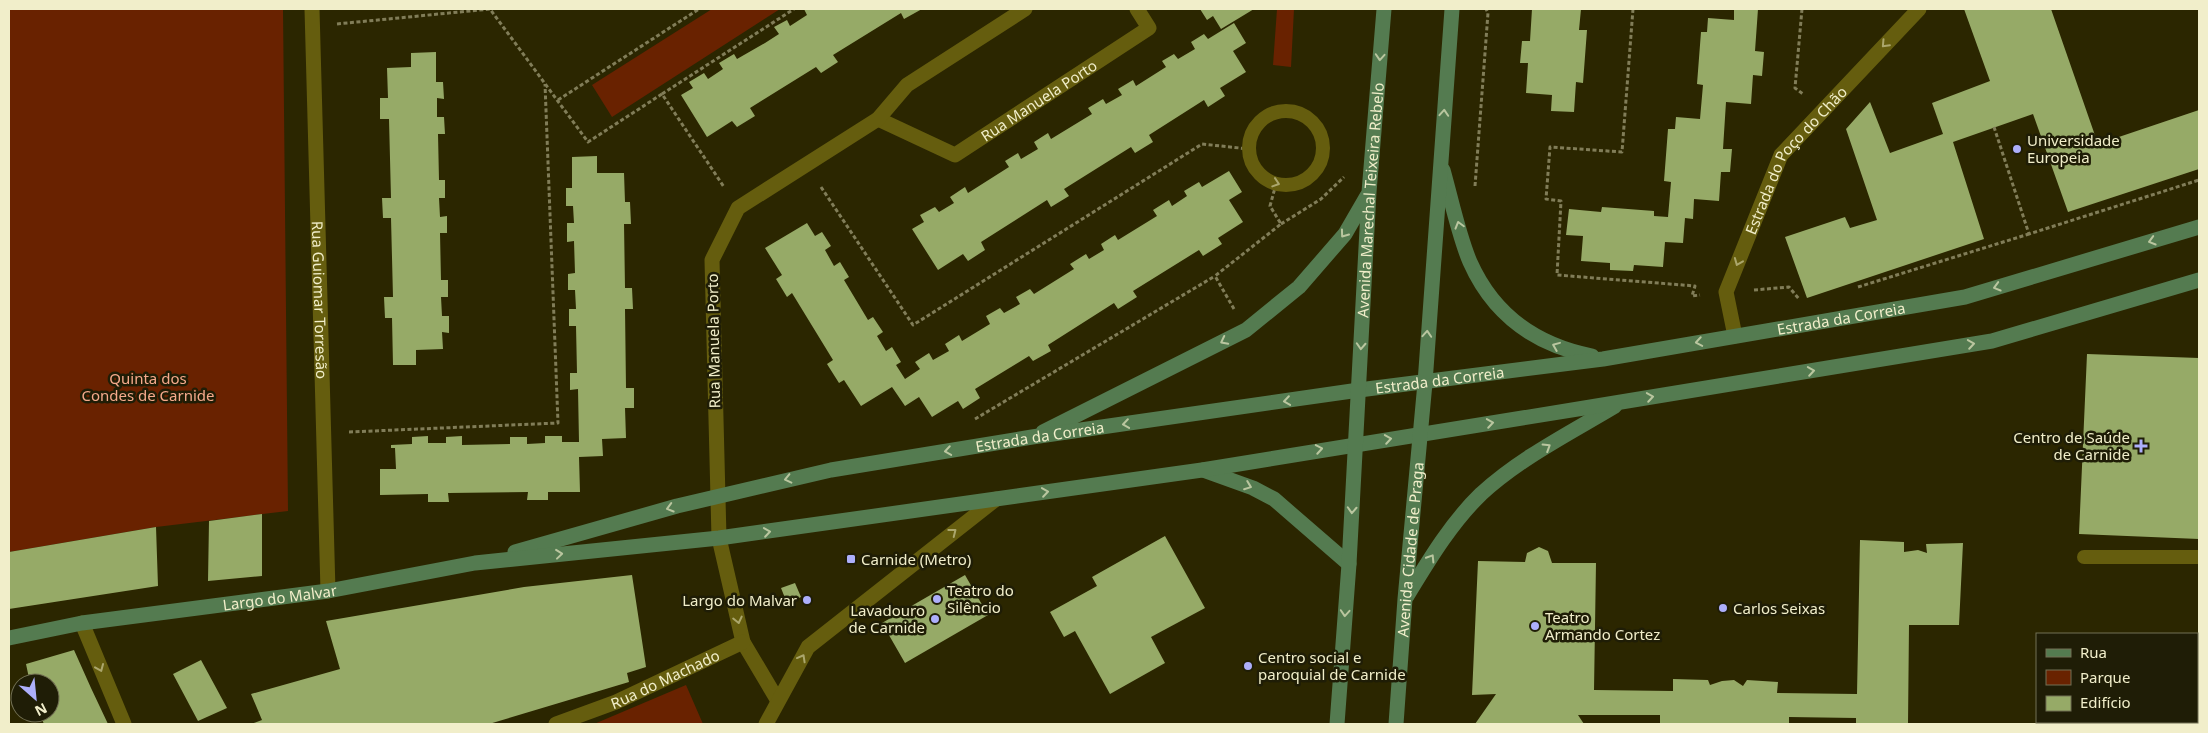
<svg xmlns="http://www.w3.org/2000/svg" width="2208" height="733" font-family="'Noto Sans',sans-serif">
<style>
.green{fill:#692200}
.building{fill:#96aa67}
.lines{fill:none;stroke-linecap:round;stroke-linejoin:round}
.path{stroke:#817d58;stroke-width:3;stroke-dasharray:4 2.5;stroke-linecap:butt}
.lane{stroke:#655d0e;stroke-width:14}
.street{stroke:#655d0e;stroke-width:15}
.secondary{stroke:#547b50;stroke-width:15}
.oneway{stroke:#aba66c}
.oneway2{stroke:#bac69f}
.poi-dot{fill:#adaffb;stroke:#1f1d06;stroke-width:2}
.labels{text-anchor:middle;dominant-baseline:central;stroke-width:5;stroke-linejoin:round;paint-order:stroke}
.street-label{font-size:15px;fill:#f1eeca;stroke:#1f1d06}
.poi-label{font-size:15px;fill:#f1eeca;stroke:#1f1d06;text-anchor:start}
.park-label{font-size:15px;fill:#f6aa8c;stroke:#1f1d06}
</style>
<rect width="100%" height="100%" fill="#2b2600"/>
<path class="green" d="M9,9H283L288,511L156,527L9,552Z
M712,9H780L612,117L592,85Z
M1277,9H1294L1291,67L1273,65Z
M686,685L703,724H594Z"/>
<path class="building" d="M804,9H922L904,19L901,13L833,55L838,62L821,73L816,67L750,108L755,116L737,127L732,121L707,137L681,95L693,88L689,82L704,73L708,79L723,69L719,63L734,54L737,59L765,43L779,34L774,27L787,20L790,26L807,15Z
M1200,9H1254L1221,29L1213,16L1207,20Z
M1532,9H1581L1579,30H1587L1583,83L1576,82L1574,112L1551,111L1552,95L1526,93L1528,63H1520L1522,41H1530Z
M1734,9H1758L1755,51L1764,52L1762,76L1753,75L1751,104L1726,102L1723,149H1732L1730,172H1721L1719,201L1694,199L1693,219L1685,218L1683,243L1665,242L1663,267L1634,265L1633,271L1610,270V263L1581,261L1583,236L1566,235L1569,209L1601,212L1602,207L1654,211V216L1668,217L1671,182L1664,181L1668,129H1675L1676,117L1700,119L1703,85L1697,84L1701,32H1707L1708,18L1734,20Z
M1964,9H2051L2098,144L2199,110V169L2068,212L2033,114L1953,142L1984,239L1807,298L1785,237L1845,217L1850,228L1877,220L1846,129L1870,102L1890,153L1943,134L1932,103L1990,81Z
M1234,23L1246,43L1233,51L1246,72L1220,88L1225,96L1208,107L1204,100L1149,135L1153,142L1135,153L1131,147L1064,189L1069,196L1051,207L1047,200L981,242L985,250L968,261L963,254L938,270L912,229L924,222L920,215L935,207L939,212L954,203L950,197L965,187L968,193L1009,167L1005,161L1018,153L1021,159L1038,149L1034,142L1048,133L1051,139L1092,114L1088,108L1103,99L1106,104L1122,95L1118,89L1133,80L1136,86L1166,67L1162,61L1174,54L1178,59L1195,49L1191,42L1204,34L1208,39Z
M436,52V82H443L444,99L437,98V117H444L445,134H438L439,180H445V198H439L440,217L447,216V233H440L441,280H448V297H441L442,316H449V333L442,332L443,349L416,350V365H393L392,318H385L384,297H393L391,218H383L382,198H391L389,119H380V98H388L387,68L411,67V53Z
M597,156V173H624L625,202H630L631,224H624L625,288H632L633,309H625L626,388H634V408H625L626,438L602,439L603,456L579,457L580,492H548V500H527L528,492L448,493L449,502H428V494L380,495V469H396L395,448H391V445L412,444V437L428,436V443H446V437L462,436V445L510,444V437H527V444L545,443V436H562V442H579L578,389L570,390V373H577L576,326H569V309H576L575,290H568V274L575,273L574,241L567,242V223H574L573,206H566V188H572V157Z
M1229,171L1242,192L1229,200L1243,222L1218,238L1222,244L1203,256L1199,250L1133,291L1137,297L1118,309L1114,303L1048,345L1051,351L1033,361L1029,356L975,389L980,398L963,409L958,401L932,417L919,397L905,406L892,387L861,406L844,380L839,383L827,364L833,360L792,293L787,297L776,279L782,275L765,248L807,223L815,236L822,232L831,246L825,250L834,266L840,262L849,277L844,280L868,320L873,317L883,332L877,336L886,351L892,347L901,362L896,365L905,379L920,369L915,362L929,353L933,360L949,351L945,344L959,335L962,341L990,324L986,316L1000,308L1004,313L1020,304L1016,297L1030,289L1034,294L1074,269L1070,264L1086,254L1089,259L1104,250L1101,244L1115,235L1118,240L1157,216L1153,210L1169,200L1172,206L1187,196L1184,191L1199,182L1202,187Z
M2087,354L2199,358V539L2079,534Z
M262,514V576L208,581L209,521Z
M156,527L158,586L9,609V552Z
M1165,536L1205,608L1151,637L1165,663L1110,694L1075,631L1064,637L1050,612L1097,586L1092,577Z
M1860,540L1904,542V552L1918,550L1927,553L1926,544L1963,543L1959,625H1909L1908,724H1856V718L1789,717V724H1660V715H1578L1584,724H1475L1496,694L1472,695L1478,561L1525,562L1527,553L1539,547L1548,551L1552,563H1596L1594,690L1673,691V679L1708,680L1710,685L1722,681L1734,680L1743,686L1747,680L1778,682L1777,693L1857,694Z
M632,575L646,667L627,673L629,682L489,724H251L262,720L251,694L340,669L326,621L524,587Z
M965,575L988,615L905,663L882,623Z
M795,583L801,597L787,603L781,588Z
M74,650L91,688L108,724H44L39,713H50V683H30L26,664Z
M201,660L227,708L198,721L173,674Z"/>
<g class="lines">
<path class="path" d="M1633,9L1622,152L1550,147L1546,199L1561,201L1557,275L1695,286L1692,296L1700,295
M1802,9L1795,88L1803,94
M337,24L490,9L588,142L662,94L724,187
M662,94L794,9
M558,100L699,9
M1994,127L2029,234L2199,180
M1475,186L1488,13L1486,9
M821,187L913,325L1202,144L1249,149
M1281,224L1321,199L1344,177
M1858,287L2029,234
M1754,290L1789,287L1799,299
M1234,309L1215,276L1281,224L1270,206L1276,184
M975,419L1215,276
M349,432L558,423L545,84"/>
<path class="lane" d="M1249 148a37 37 0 1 1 74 0a37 37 0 1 1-74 0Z
M2084,557H2199"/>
<g class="street">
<path id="s1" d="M312,9L328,591"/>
<path id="s2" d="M878,119L955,155L1149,28L1137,9"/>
<path id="s3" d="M1735,336L1726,292L1781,155L1919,9"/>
<path d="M82,623L124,724"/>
<path d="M778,701L743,642L719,538L712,260L738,208L878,119L907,85L1025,9"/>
<path id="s4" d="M556,724L616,702L743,642"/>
<path d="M766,724L808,647L996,499"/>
</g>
<g class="secondary">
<path d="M1443,170C1451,198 1459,237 1470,262C1494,316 1536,345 1592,356"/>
<path d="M1043,432L1246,330L1299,287L1345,234L1367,196"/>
<path d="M1203,470L1253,488L1274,499L1349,564"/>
<path id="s5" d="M515,552L677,506L831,470L1032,437L1359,390L1603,359L1965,297L2199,227"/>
<path d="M1407,596C1429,560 1451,523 1481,494C1520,458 1570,433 1615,406"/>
<path id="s6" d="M9,638L82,623L328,591L475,563L719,538L1202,470L1621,402L1992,341L2199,280"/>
<path id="s7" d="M1337,724L1349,564L1369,192L1384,9"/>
<path id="s8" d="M1396,724L1405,599L1425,383L1452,9"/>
</g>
</g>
<defs><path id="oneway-chevron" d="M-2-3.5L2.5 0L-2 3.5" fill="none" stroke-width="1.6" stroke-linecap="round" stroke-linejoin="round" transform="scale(1.25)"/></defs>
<g class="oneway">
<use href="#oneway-chevron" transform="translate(1885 44) rotate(133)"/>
<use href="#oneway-chevron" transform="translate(1276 183) rotate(18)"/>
<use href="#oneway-chevron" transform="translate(1738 262) rotate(112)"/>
<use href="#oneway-chevron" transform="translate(953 532) rotate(-38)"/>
<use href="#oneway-chevron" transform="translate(738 620) rotate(77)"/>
<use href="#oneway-chevron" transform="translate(802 658) rotate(-61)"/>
<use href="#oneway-chevron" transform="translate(100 668) rotate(67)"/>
</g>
<g class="oneway2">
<use href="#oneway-chevron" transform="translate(1380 57) rotate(94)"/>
<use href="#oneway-chevron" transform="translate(1444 113) rotate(-86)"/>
<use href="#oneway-chevron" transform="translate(1459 225) rotate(-106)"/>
<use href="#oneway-chevron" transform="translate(1344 234) rotate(126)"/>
<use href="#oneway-chevron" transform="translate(2152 241) rotate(164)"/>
<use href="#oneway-chevron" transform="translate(1997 287) rotate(164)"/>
<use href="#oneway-chevron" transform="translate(1427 334) rotate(-86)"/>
<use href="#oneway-chevron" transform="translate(1224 341) rotate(153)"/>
<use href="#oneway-chevron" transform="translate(1699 342) rotate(170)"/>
<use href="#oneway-chevron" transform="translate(1971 344) rotate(-9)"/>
<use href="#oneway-chevron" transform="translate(1361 346) rotate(93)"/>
<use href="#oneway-chevron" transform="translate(1556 346) rotate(-158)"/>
<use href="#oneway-chevron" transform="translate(1811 371) rotate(-9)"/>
<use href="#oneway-chevron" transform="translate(1650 397) rotate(-9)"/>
<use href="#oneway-chevron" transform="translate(1287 401) rotate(172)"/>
<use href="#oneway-chevron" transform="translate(1490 423) rotate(-9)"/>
<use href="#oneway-chevron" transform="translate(1126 424) rotate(172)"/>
<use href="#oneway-chevron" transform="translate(1388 439) rotate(-9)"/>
<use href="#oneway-chevron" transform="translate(1547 447) rotate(-32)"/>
<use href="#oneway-chevron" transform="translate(1319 449) rotate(-10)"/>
<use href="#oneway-chevron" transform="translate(948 451) rotate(171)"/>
<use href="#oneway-chevron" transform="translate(788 479) rotate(167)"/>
<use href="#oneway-chevron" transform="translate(1248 486) rotate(21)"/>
<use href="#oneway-chevron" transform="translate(1045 492) rotate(-8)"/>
<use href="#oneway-chevron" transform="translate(670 508) rotate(164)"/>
<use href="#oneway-chevron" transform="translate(1352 510) rotate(93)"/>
<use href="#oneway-chevron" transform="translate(767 532) rotate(-8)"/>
<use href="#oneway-chevron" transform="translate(559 554) rotate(-6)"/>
<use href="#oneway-chevron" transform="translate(1431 558) rotate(-58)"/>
<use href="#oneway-chevron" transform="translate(1345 613) rotate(94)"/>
</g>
<g class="poi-dot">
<circle cx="2017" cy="149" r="5"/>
<path d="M2138.5 438.5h5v5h5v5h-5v5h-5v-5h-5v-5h5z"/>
<rect x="846" y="554" width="10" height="10" rx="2.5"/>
<circle cx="937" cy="599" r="5"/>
<circle cx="807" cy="600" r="5"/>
<circle cx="1723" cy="608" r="5"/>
<circle cx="935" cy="619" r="5"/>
<circle cx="1535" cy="626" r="5"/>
<circle cx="1248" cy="666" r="5"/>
</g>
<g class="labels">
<g class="street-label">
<text stroke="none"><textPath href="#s2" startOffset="185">Rua Manuela Porto</textPath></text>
<text stroke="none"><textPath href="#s3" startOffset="196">Estrada do Poço do Chão</textPath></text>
<text stroke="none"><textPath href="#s7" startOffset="525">Avenida Marechal Teixeira Rebelo</textPath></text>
<text stroke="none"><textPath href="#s1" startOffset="291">Rua Guiomar Torresão</textPath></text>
<text stroke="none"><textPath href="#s5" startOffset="1348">Estrada da Correia</textPath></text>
<text transform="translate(713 341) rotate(-91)">Rua Manuela Porto</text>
<text stroke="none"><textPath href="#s5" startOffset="942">Estrada da Correia</textPath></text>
<text stroke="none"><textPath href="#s5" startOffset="538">Estrada da Correia</textPath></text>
<text stroke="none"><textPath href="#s8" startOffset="175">Avenida Cidade de Praga</textPath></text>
<text stroke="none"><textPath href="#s6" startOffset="274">Largo do Malvar</textPath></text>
<text stroke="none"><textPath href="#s4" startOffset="118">Rua do Machado</textPath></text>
</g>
<g class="poi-label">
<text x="2027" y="140">Universidade<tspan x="2027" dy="17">Europeia</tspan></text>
<text x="2130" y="437" text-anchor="end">Centro de Saúde<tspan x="2130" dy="17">de Carnide</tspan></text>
<text x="861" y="559">Carnide (Metro)</text>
<text x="947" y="590">Teatro do<tspan x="947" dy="17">Silêncio</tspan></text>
<text x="797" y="600" text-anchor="end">Largo do Malvar</text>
<text x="1733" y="608">Carlos Seixas</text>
<text x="925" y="610" text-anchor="end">Lavadouro<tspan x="925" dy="17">de Carnide</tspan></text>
<text x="1545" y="617">Teatro<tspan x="1545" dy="17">Armando Cortez</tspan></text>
<text x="1258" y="657">Centro social e<tspan x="1258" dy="17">paroquial de Carnide</tspan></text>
</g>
<g class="park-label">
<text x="148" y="378">Quinta dos<tspan x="148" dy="17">Condes de Carnide</tspan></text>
</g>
</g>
<rect width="2208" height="733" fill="none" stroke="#f1eeca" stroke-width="20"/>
<rect x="2036" y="633" width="162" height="90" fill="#1f1d06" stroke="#737154"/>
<rect x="2046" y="649" width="25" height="8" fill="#547b50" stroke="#737154"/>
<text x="2080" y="658" font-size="15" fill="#f1eeca">Rua</text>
<rect x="2046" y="670" width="25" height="15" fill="#692200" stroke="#737154"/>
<text x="2080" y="683" font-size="15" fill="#f1eeca">Parque</text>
<rect x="2046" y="696" width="25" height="15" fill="#96aa67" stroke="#737154"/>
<text x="2080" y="708" font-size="15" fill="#f1eeca">Edifício</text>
<g transform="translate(35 698) rotate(153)"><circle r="24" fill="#1f1d06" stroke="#737154"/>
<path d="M0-4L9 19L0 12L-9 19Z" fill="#adaffb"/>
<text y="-8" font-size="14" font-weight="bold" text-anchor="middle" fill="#f1eeca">N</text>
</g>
</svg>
